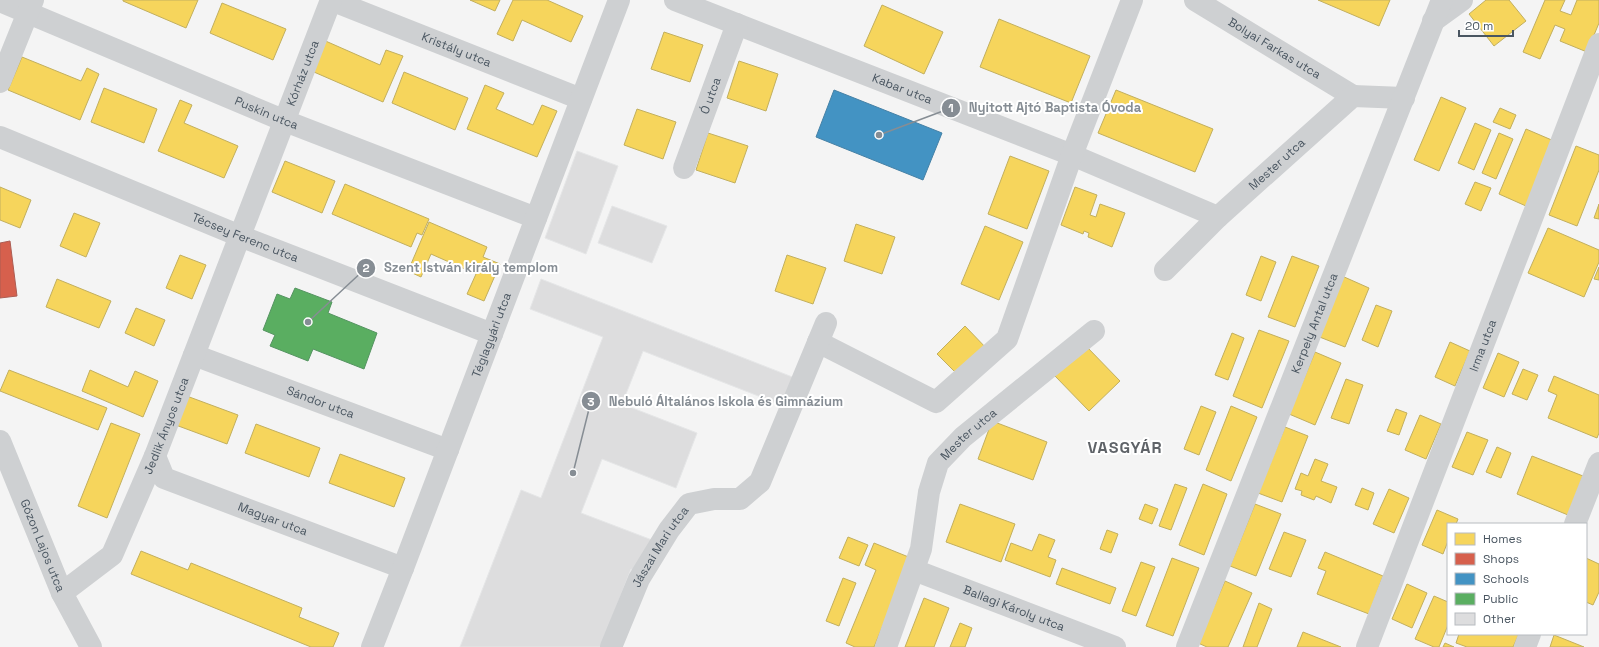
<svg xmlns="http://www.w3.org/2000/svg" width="1599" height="647" font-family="'Space Grotesk',sans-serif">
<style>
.homes{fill:#f6d55c;stroke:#c2af5e}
.shops{fill:#d6604d;stroke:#ac5d53}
.schools{fill:#4393c3;stroke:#4581a6}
.public{fill:#5aae61;stroke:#559461}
.building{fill:#ddddde;stroke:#e5e6e7}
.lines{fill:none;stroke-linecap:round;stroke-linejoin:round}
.minor{stroke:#ced0d2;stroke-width:22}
.labels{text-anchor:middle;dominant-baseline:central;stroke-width:4;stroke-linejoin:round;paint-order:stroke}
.street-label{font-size:12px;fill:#4a5661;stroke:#fff}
.district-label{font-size:16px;font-weight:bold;letter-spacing:1px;fill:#5f6368;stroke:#fff}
.leader{fill:none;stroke:#868d94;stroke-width:1.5}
.callout-dot{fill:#868d94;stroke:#fff;stroke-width:1.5}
.mark-label{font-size:12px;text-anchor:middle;font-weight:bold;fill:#fff}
.callout-label{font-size:13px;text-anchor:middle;font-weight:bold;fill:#868d94;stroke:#fff;stroke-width:4;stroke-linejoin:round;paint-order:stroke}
</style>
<rect width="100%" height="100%" fill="#f4f4f4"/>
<path class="homes" d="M123,0H198L186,28L123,1Z
M470,0H500L495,11Z
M513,0H547L583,16L571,42L522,20L513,41L497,34Z
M1318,0H1390L1379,26Z
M1486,0H1509L1526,21L1494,46L1469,14Z
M1545,0H1565L1560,11L1571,15L1577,0H1599V23L1587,52L1560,41L1565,29L1555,25L1540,59L1523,52Z
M222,3L286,29L273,60L210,33Z
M882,5L943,32L924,74L864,46Z
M999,19L1090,56L1071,103L980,67Z
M664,32L703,45L690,82L651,69Z
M321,39L380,65L386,50L403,56L383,102L307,69Z
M22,57L81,81L87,68L99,74L80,120L8,90Z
M739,61L778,74L766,111L727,98Z
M404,72L468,98L455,130L392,103Z
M485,85L504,93L496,109L533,125L542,105L557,111L537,157L467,129Z
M104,88L157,109L144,143L91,122Z
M1116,90L1213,129L1195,172L1098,133Z
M1441,97L1466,108L1439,171L1414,160Z
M180,100L192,105L184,123L238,146L224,178L158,151Z
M1500,108L1516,115L1510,129L1493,122Z
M637,109L676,122L663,159L624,145Z
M1475,123L1491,130L1474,170L1458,163Z
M1526,129L1554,141L1526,206L1499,194Z
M708,133L748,146L735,183L696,170Z
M1499,133L1513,139L1496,179L1482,173Z
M1576,146L1599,155V170L1577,226L1549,215Z
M1010,156L1049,171L1027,229L988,214Z
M285,161L335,181L322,213L272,192Z
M1475,182L1491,188L1481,211L1465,204Z
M345,184L429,219L422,235L417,233L411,247L332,214Z
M0,187L31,200L20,228L0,220Z
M1075,187L1097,195L1090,215L1096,217L1100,204L1125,213L1112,247L1088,237L1089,233L1084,231L1083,234L1061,225Z
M1599,204V219L1594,218Z
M74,213L100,223L86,257L60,246Z
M429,222L487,247L483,257L500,264L484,301L467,294L476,274L431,254L421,277L408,271Z
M856,224L895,237L882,274L844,261Z
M985,226L1023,242L999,300L961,284Z
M1548,228L1599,250V262L1584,297L1528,273Z
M180,255L206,265L192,299L166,288Z
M787,255L826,268L813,304L775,291Z
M1261,256L1276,262L1261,301L1246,295Z
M1292,256L1319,266L1295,327L1268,317Z
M1599,267V280L1594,279Z
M1342,276L1369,288L1345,347L1317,336Z
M57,279L111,301L99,328L46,307Z
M1376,305L1392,311L1378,347L1362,340Z
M136,308L165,320L154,346L125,333Z
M965,326L989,351L961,378L937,354Z
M1259,330L1289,341L1262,408L1233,396Z
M1232,333L1244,338L1228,380L1215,375Z
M1450,342L1470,351L1455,386L1435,377Z
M1086,346L1120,381L1089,411L1055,376Z
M1315,352L1341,363L1315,425L1289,414Z
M1498,353L1519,362L1504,397L1483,388Z
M1523,369L1538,375L1527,400L1512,394Z
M9,370L107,408L98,430L0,391Z
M90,370L128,387L135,371L158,381L143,417L82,391Z
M1554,376L1599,395V433L1597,438L1548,418L1557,395L1548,391Z
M1346,379L1363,385L1349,424L1331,418Z
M184,395L238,415L227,444L173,424Z
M1201,406L1216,412L1199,455L1184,449Z
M1231,406L1257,417L1231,481L1206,470Z
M1396,409L1407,413L1399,435L1387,431Z
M1420,415L1441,424L1426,459L1405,450Z
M992,421L1047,442L1033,480L978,459Z
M111,423L140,434L107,518L78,506Z
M256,424L320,448L309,477L245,453Z
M1285,427L1308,436L1282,502L1258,493Z
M1467,432L1488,440L1473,475L1452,467Z
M1497,447L1511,453L1501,478L1486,472Z
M340,454L405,478L394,507L329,483Z
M1532,456L1583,476L1568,515L1517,494Z
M1315,459L1328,464L1321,481L1337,487L1331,503L1316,496L1314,500L1301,495L1302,491L1295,489L1301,473L1308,476Z
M1175,484L1187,488L1171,530L1159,526Z
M1203,484L1227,494L1204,555L1179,545Z
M1362,488L1374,493L1368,510L1355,505Z
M1389,489L1409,498L1394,533L1373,524Z
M960,504L1015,524L1001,562L946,542Z
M1145,504L1158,509L1152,524L1139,519Z
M1255,504L1281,514L1256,576L1230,566Z
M1437,510L1458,519L1456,524H1448V541L1443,554L1422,545Z
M1107,530L1118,534L1111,553L1100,549Z
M1284,532L1306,540L1291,577L1269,569Z
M1039,534L1055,540L1048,557L1056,560L1050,577L1005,560L1011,543L1032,551Z
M848,537L868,545L859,566L839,558Z
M874,543L911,558L874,647H855L846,643L876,570L865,565Z
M141,551L188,570L191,563L302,608L299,617L339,633L333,647H311L131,574Z
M1325,552L1383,576L1369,614L1317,594L1326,571L1318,568Z
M1172,558L1199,568L1173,636L1146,626Z
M1586,558L1599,564V592L1593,605L1586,602Z
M1141,562L1155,567L1136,616L1122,611Z
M1062,568L1116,588L1110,604L1056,584Z
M843,578L856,583L839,626L826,621Z
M1225,581L1252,593L1228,647H1207L1198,643Z
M1407,584L1427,593L1412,628L1392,619Z
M1434,596L1448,602V625L1439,647H1434L1415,639Z
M924,598L949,608L934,647H905Z
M1259,603L1272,609L1257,647H1243Z
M960,623L972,628L965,647H950Z
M1303,632L1341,647H1297Z
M1459,634H1519L1513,647H1467L1456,643Z
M1554,635L1584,647H1550Z
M1445,643L1454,647H1443Z"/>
<path class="shops" d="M10,241L17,296L0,298V243Z"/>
<path class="schools" d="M834,90L942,133L923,180L816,137Z"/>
<path class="public" d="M295,288L332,302L328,313L377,333L364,369L313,349L308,361L270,346L275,335L263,330L277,294L290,299Z"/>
<path class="building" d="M577,151L618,166L586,254L545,238Z
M612,206L667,226L652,263L598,243Z
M541,279L795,378L784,406L643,351L622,404L697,433L676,488L602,459L581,513L652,540L639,573L631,569L601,647H460L521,490L541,498L603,337L530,309Z"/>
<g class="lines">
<g class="minor">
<path id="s1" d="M331,0L581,99"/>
<path id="s2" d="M675,0L1072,155L1218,217"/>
<path id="s3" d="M1195,0L1353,96"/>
<path id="s4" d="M0,1L285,121L536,218"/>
<path d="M1433,21L1462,0"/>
<path d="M0,82L33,0"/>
<path id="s5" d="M0,137L240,236L492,334"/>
<path id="s6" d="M684,168L737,24"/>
<path id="s7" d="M1165,270L1218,217L1353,96L1404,98"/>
<path d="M818,342L936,402L1007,339L1072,155L1132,0"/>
<path id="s8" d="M194,355L448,450"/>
<path id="s9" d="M0,441L62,593L91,647"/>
<path id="s10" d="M155,456L164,478L403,568"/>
<path d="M1575,524L1599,463"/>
<path id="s11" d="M914,570L1115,647"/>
<path id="s12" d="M62,593L112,555L155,456L331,0"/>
<path id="s13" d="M372,647L403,568L619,0"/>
<path id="s14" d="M611,647L639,579L669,530L689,504L714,499H740L760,482L826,323"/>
<path id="s15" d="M886,647L921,549L929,492L938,463L963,437L1094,331"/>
<path id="s16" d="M1187,647L1442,0"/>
<path id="s17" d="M1367,647L1599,44"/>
<path d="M1525,647L1530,634"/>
</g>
</g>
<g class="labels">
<g class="street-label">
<text stroke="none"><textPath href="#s3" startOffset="93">Bolyai Farkas utca</textPath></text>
<text stroke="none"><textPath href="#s1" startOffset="135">Kristály utca</textPath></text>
<text stroke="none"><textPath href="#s12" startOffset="581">Kórház utca</textPath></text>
<text stroke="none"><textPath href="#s2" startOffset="244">Kabar utca</textPath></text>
<text stroke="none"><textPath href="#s6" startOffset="77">Ó utca</textPath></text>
<text stroke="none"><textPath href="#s4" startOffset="289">Puskin utca</textPath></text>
<text stroke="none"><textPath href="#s7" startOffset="154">Mester utca</textPath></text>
<text stroke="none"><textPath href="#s5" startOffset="265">Técsey Ferenc utca</textPath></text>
<text stroke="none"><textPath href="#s16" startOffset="348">Kerpely Antal utca</textPath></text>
<text stroke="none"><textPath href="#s13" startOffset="334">Téglagyári utca</textPath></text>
<text stroke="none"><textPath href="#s17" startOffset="323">Irma utca</textPath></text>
<text stroke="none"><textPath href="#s8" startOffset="135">Sándor utca</textPath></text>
<text stroke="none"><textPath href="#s12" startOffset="203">Jedlik Ányos utca</textPath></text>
<text stroke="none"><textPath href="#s15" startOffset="234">Mester utca</textPath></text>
<text stroke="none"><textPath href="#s10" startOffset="140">Magyar utca</textPath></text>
<text stroke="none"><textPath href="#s9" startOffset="113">Gózon Lajos utca</textPath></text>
<text stroke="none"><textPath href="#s14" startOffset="112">Jászai Mari utca</textPath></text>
<text stroke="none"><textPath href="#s11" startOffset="107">Ballagi Károly utca</textPath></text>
</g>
<g class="district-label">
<text x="1125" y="447">VASGYÁR</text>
</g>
</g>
<path class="leader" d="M879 135L951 108M308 322L366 268M573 473L591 401"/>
<g class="callout-dot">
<circle cx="879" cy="135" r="4"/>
<circle cx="308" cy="322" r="4"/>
<circle cx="573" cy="473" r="4"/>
<circle cx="951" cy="108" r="10"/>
<circle cx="366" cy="268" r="10"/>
<circle cx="591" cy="401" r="10"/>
</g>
<g class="mark-label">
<text x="951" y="112">1</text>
<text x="366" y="272">2</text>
<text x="591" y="406">3</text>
</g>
<g class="callout-label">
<text x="1055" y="112">Nyitott Ajtó Baptista Óvoda</text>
<text x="471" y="272">Szent István király templom</text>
<text x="726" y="406">Nebuló Általános Iskola és Gimnázium</text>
</g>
<rect x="1447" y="523" width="140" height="112" fill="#ffffff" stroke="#b7bbc0"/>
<rect x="1455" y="533" width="20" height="12" fill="#f6d55c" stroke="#b7bbc0"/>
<text x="1483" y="543" font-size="12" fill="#4a5661">Homes</text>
<rect x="1455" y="553" width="20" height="12" fill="#d6604d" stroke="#b7bbc0"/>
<text x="1483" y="563" font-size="12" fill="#4a5661">Shops</text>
<rect x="1455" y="573" width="20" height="12" fill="#4393c3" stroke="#b7bbc0"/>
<text x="1483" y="583" font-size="12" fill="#4a5661">Schools</text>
<rect x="1455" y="593" width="20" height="12" fill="#5aae61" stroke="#b7bbc0"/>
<text x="1483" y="603" font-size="12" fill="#4a5661">Public</text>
<rect x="1455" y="613" width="20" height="12" fill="#ddddde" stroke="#b7bbc0"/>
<text x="1483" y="623" font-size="12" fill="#4a5661">Other</text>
<path d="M1459 30v6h54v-6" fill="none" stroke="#4a5661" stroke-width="2"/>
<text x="1465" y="30" font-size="12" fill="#4a5661" stroke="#ffffff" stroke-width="3" paint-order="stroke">20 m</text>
</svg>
